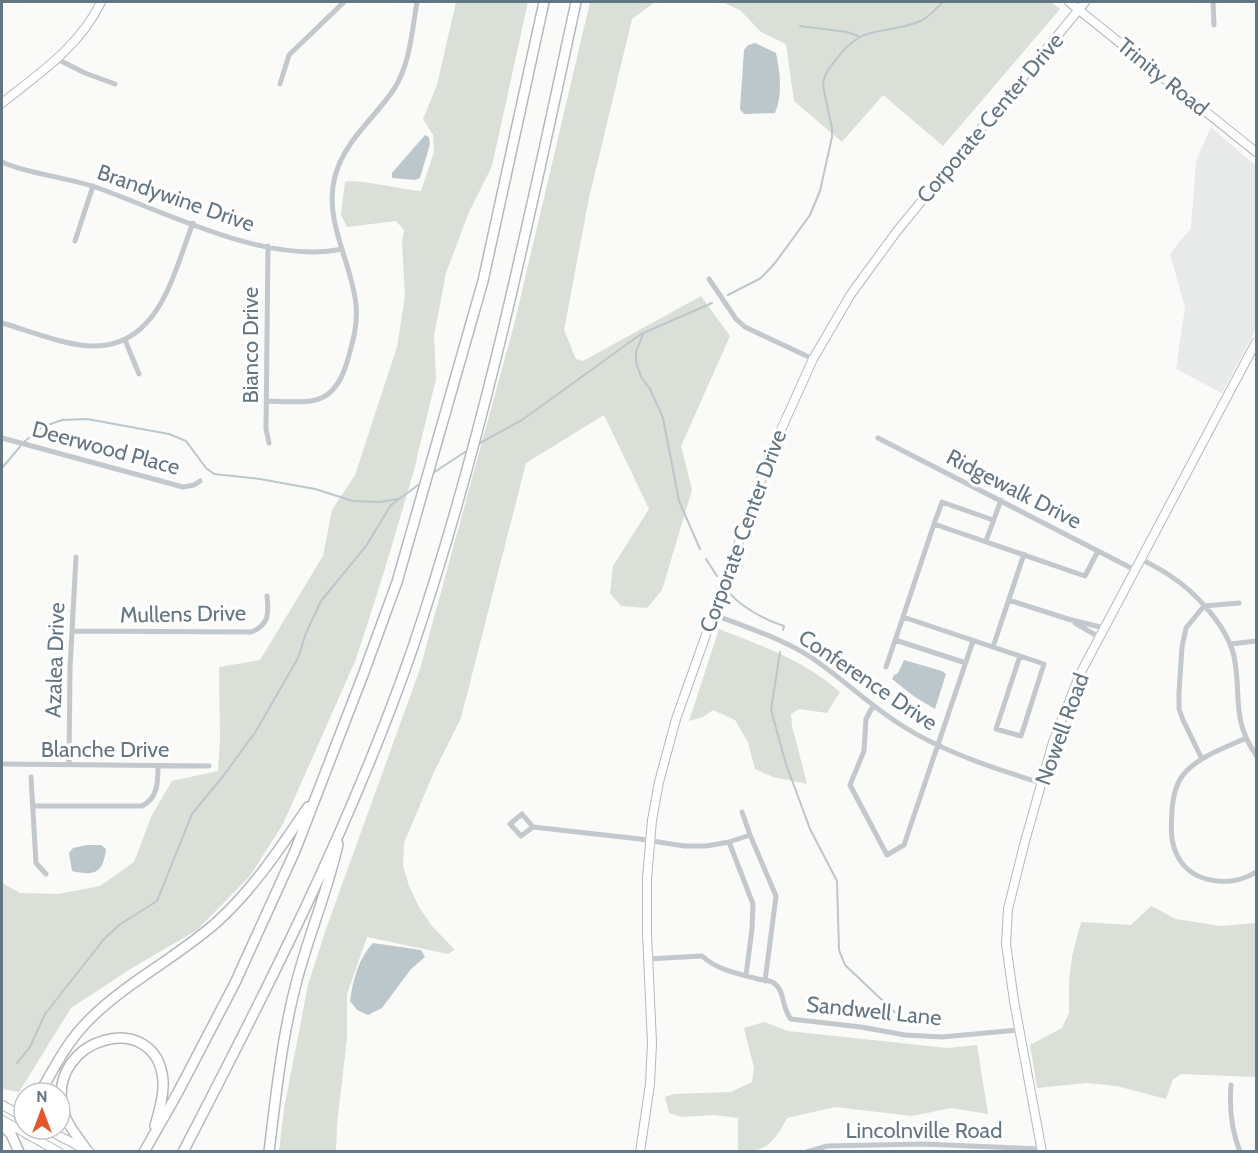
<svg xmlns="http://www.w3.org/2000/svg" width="1258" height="1153" font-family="Cabin,sans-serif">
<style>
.built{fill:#e8e9e9}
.green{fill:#dadfd7}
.water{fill:#bbc7cb}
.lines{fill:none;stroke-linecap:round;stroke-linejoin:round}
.stream{stroke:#bbc7cb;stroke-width:2}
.secondary-casing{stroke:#b3babf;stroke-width:10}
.highway-casing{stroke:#b4b9bd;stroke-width:12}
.street{stroke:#c3c8cc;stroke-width:5}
.secondary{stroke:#fff;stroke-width:8}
.highway{stroke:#fff;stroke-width:9}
.labels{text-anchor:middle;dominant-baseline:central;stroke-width:6;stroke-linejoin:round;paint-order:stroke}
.street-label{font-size:22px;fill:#657683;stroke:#fff}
</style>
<rect width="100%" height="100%" fill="#fafaf8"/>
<path class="built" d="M1211,127L1256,166V329L1222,393L1176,369L1185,307L1170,254L1191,228L1196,161Z"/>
<path class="green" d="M456,2H528L492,166L469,212L446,273L434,336L436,379L413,474L384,572L356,659L283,824L250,876L197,930L132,968L71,1008L19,1092L2,1089V883L20,893L58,894L100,886L134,862L152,815L172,781L218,771L220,739L219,667L260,660L323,556L332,510L355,475L397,347L405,296L402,242L404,230L396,221L347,227L341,215L345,182C355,178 405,190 421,191L434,152L433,135L423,119L437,85Z
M590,2H655L632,19L589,198L564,330L576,359L583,361L701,296L730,336L681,446L692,490L662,590L647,608L621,606L610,593L613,566L649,509L604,415L526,463L461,718L434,772L404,843L403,866L409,886L419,907L432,926L455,950L448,954L367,937L347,994V1038L337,1124L336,1151H279L284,1109L308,985L326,929L420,669L515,321Z
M722,2H1051L1060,9L943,146L883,95L842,142L794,101L786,44L761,32L740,10Z
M719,629C762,646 805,661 840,692L827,713L799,709L791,714L792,726L807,784L773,777L755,769L748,742L735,720L713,710L703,717L689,721Z
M1151,906L1176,919L1220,926L1256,923V1077L1182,1074L1173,1079L1166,1099L1117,1086L1087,1083L1037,1088L1030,1045L1062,1028L1069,1013V981L1072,956L1081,922L1131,925Z
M764,1022L788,1031L947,1048L977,1045L988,1114L951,1108L912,1116L835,1107L787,1118C774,1143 766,1152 738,1152V1118L714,1115L681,1117L669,1113L665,1097L674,1094L731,1092L752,1082L754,1068L744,1028Z"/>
<path class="water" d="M755,43L776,53C780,73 783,94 775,113L744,114L740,109L744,50L748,45Z
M425,135L429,137L430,144L420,178L415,180L392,178V173Z
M904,660L942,671L946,674L935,709L915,697L892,679L894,675L898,673Z
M87,845H101L106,849C103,874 94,876 72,871L69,853L73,848Z
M373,943L421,950L425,957L411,969L382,1008L368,1015L357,1010L350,1001C353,980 358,959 373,943Z"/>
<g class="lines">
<path class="stream" d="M800,26L847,32L858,36
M728,295L761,278L775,263L810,215L820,191L832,137V128L823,86C823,77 828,69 834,62C865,21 878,37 918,22C929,18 935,9 943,2
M643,334L636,352V362L641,377L650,389L663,418L679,501L700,549
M478,444L522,420L641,334L712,303
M2,468L24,442L42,427L62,420L87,419L169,434L186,441L206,468L214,474L260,479L315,489L353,501L380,502L398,499
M430,475L468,450
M706,559L717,576
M726,589C739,606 763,619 784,626L783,630
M780,652L771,710L786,764L810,829L837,881L839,950L845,965L901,1018
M17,1063L30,1047L45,1014L104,939L119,925L157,901L192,814L224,775L256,731L298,658L306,633L321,601L366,546L391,505L421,483"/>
<g class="secondary-casing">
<path id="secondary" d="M1069,2L1256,152
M2,103C39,74 80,46 101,2
M2,1105L24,1117
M2,1120L59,1152
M46,1129L90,1152
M640,1152L650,1084L652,1043L647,934V879L652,820L659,782L676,719L771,452L813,359L851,294L897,231L1085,2
M1042,1152L1014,1001L1006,944L1008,909L1024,845L1053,742L1080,674L1256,342"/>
</g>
<g class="highway-casing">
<path id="highway" d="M40,1093C54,1068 67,1042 88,1021C126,982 177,958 218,921C254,888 281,847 308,807
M2,1125L11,1134L19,1152
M26,1129L28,1134
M86,1149C78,1137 66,1124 63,1109C46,1038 156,1007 163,1080C164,1096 159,1111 155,1126
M144,1152L177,1094L235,983L295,851L363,675L397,582L483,281L544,2
M183,1152C267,990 352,823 412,650C484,438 529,219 576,2
M269,1152C276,1094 282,1036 297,980C309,934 328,890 338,844"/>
</g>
<path class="street" d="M1213,2L1214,25
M57,59L85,73L115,84
M280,84L289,55L344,2
M2,162C28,174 66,177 95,187C167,212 265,265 342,249
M75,241L93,186
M268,246L266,429L269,443
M709,279L736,319L745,327L813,359
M2,323C27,330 64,345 90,346C159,349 173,274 193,223
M125,340L139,374
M266,401C310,402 334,409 348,359C353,341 358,324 356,305C352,262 323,221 335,176C345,140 374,119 394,89C410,64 412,31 417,2
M2,438L183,487L194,485L200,481
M878,438L1135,570
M934,524L942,502L993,520
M986,541L1001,500
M1141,559C1150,564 1160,569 1169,575C1196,592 1231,630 1235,662C1241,699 1232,720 1256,755
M1009,600L1068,619L1104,628
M712,614C744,626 780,638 809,656C841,677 869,705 901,725C943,752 993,768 1041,783
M1075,623L1099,637
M72,631L251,632C269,625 269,614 267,596
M895,640L966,663
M1231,644L1256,641
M993,647L1024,554
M1020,656L1044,664L1021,736L996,729L1020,656L903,617L934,524L1085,576L1098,551
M886,667L903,617
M873,706L866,719L864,751L850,785L887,855L904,845L973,641
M1246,738C1225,748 1197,757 1183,775C1175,785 1173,797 1172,810C1171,825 1170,841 1177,855C1191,884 1231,888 1256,872
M1202,759L1183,720L1179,709V692L1182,647L1186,628L1204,606L1239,603
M2,764L209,766
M69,765L70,668L76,557
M31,777L36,863L46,874
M33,806H142C158,798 158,782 158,766
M742,812L750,835
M533,827L521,836L510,824L522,814L533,827L640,839L684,846H706L729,842L753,904L752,929L746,975
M729,842L750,835L776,896L765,981
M648,959L702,956C719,971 737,973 758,979C762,980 768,980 772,982C786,989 781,1009 791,1019L861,1027L905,1035L942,1037L1019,1030
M1231,1085C1229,1109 1231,1129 1240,1152
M807,1152L827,1146L923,1144L1041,1149"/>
<use href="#secondary" class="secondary"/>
<use href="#highway" class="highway"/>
</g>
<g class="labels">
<g class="street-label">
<text transform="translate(1163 77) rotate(39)">Trinity Road</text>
<text transform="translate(990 118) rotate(-50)">Corporate Center Drive</text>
<text transform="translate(176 198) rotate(19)">Brandywine Drive</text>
<text transform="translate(250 345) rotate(-90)">Bianco Drive</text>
<text transform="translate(106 448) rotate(15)">Deerwood Place</text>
<text transform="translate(1014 489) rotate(27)">Ridgewalk Drive</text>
<text transform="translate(743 531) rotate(-70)">Corporate Center Drive</text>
<text transform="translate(183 614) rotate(-1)">Mullens Drive</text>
<text transform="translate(55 660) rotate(-88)">Azalea Drive</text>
<text transform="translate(868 680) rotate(34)">Conference Drive</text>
<text transform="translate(1062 729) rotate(-70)">Nowell Road</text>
<text x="105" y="749">Blanche Drive</text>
<text transform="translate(874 1011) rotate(6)">Sandwell Lane</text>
<text x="924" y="1130">Lincolnville Road</text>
</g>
</g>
<rect width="1258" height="1153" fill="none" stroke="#657683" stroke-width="6"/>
<g transform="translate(42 1111)"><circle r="28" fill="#ffffff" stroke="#c1c8cd" stroke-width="1.5"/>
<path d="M0-4.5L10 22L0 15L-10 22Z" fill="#e4572e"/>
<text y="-9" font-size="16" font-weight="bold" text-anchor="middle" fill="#657683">N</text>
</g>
</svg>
